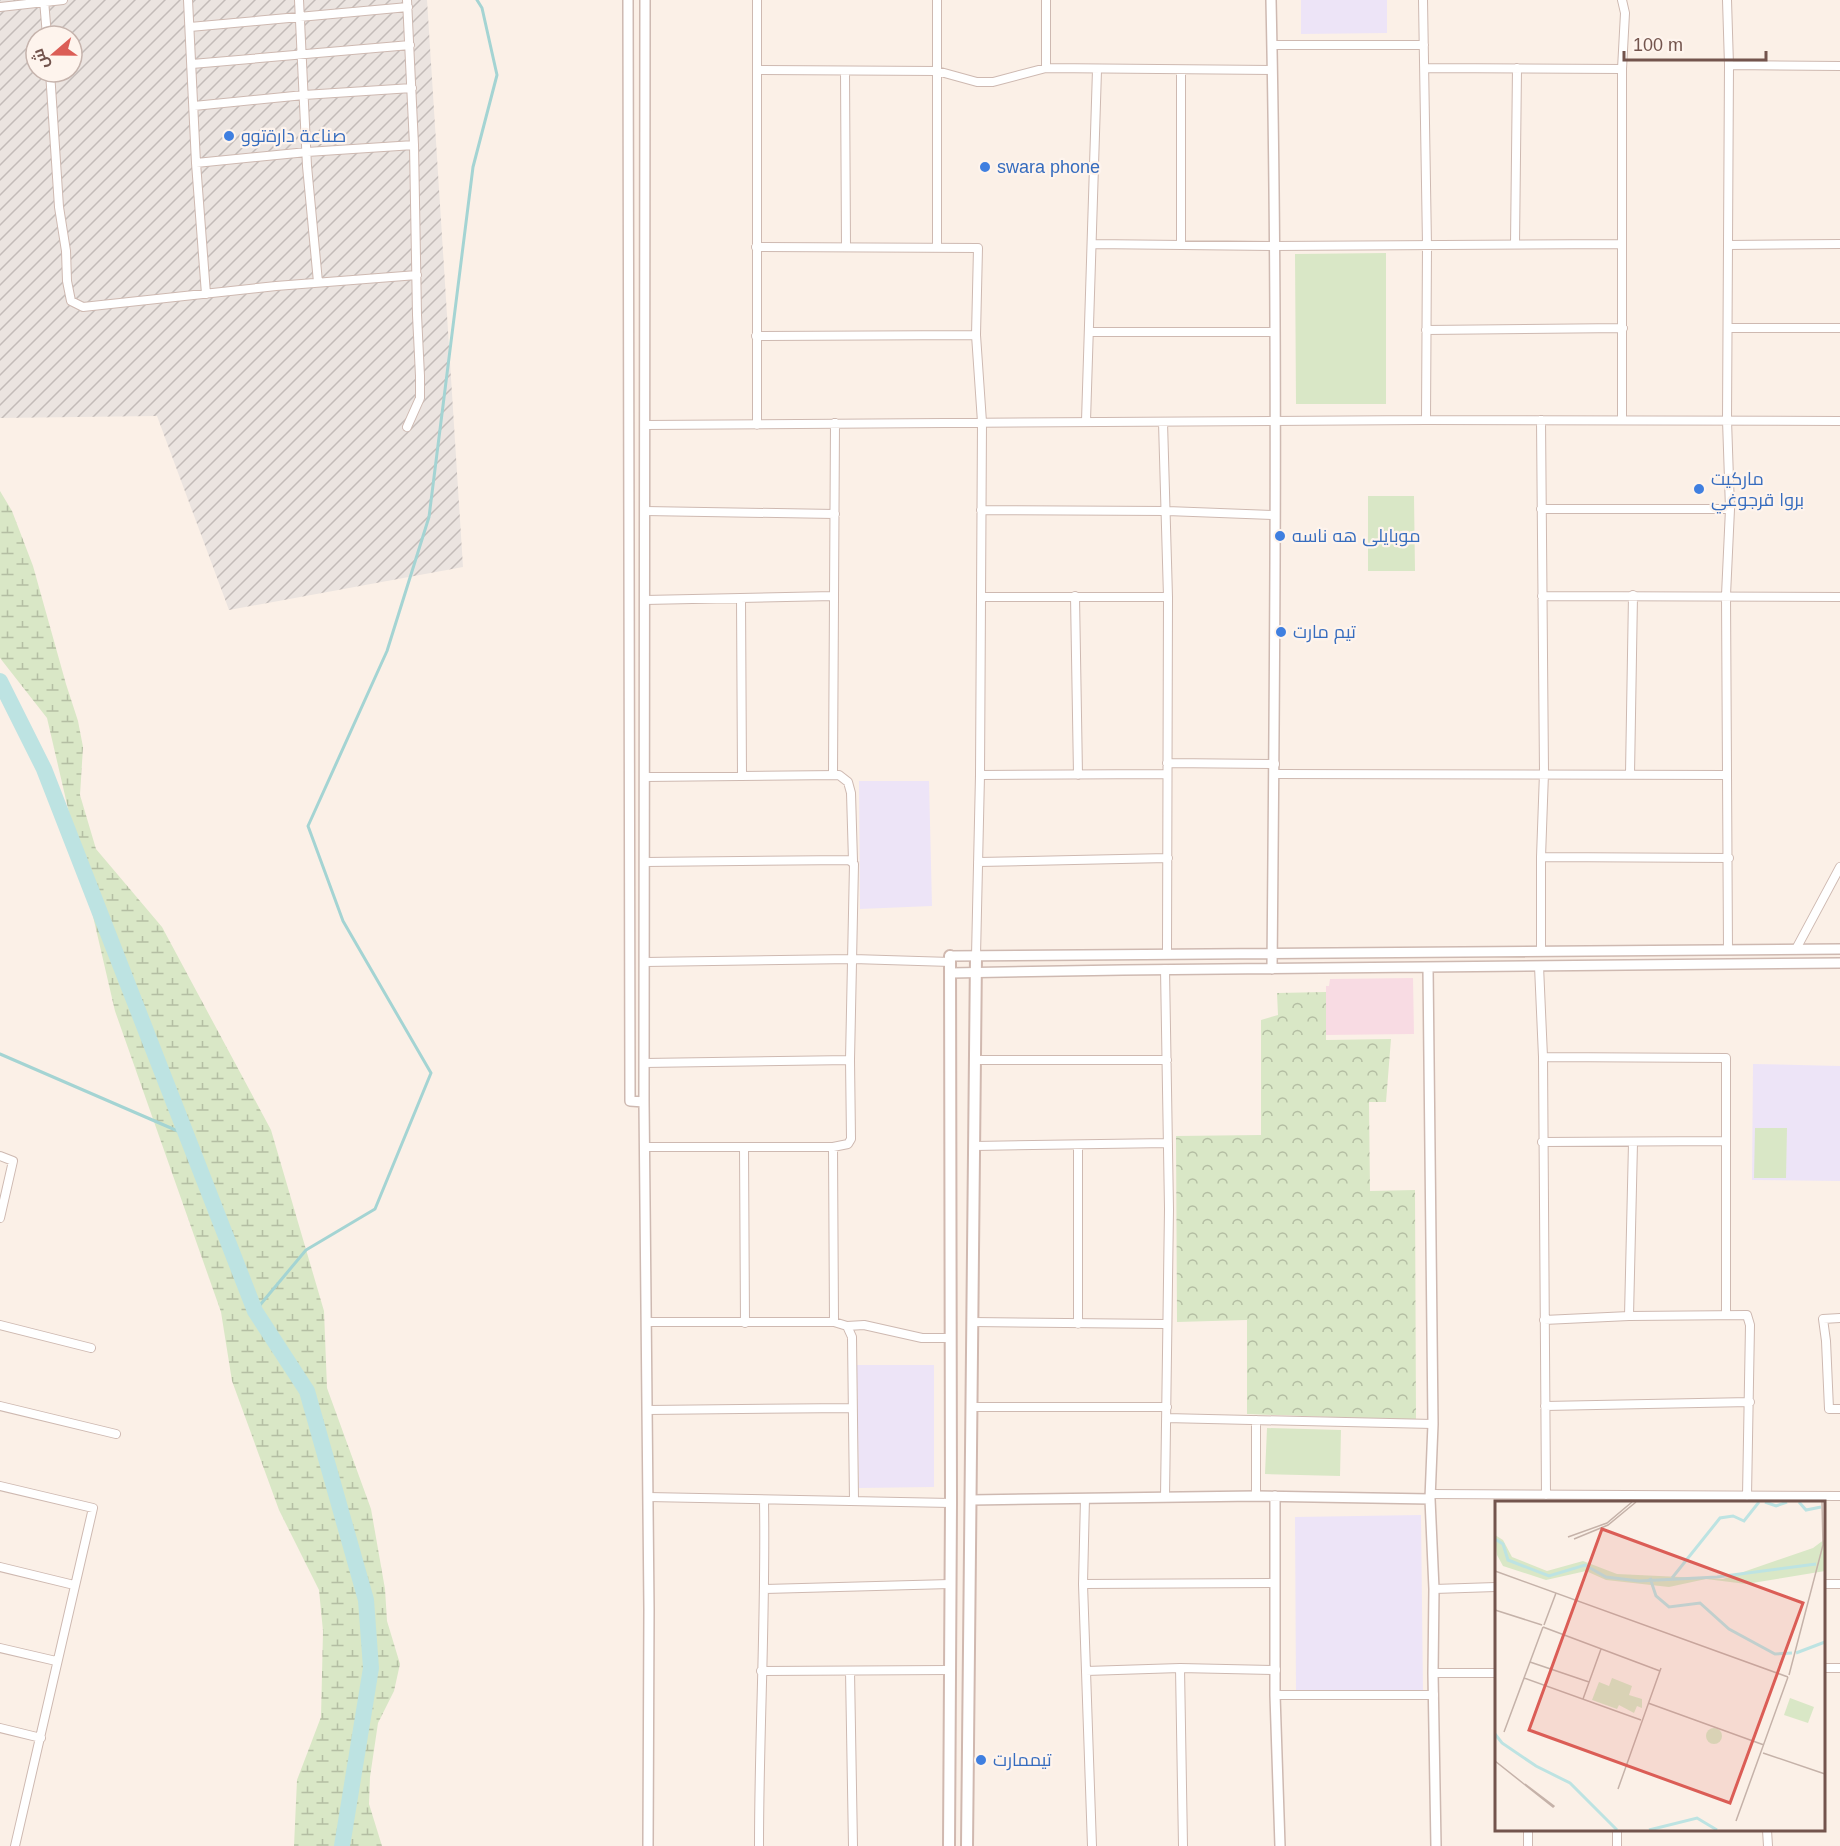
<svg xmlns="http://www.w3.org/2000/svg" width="1840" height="1846" font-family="Helvetica,Cairo,sans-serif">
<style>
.industrial{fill:url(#industrial-furrows);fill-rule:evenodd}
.education{fill:#ede4f7}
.medical{fill:#f8dbe3}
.grass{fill:#d9e7c6}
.forest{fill:url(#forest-crowns)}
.wetland{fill:url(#wetland-marsh)}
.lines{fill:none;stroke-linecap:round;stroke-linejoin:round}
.stream{stroke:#a4d4d3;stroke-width:3}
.river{stroke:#bde3e2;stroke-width:16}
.minor-casing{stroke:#ceb9b1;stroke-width:10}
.tertiary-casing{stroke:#ceb9b1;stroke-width:12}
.secondary-casing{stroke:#d0b8af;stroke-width:14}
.minor{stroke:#fff;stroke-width:8}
.tertiary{stroke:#fff;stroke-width:9}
.secondary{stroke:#fff;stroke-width:10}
.shop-dot{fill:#3f7fe0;stroke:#fef4ed;stroke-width:2}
.labels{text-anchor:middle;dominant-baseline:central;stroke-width:4.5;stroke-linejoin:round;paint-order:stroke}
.shop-label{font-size:18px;fill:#366cbe;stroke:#fef4ed;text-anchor:start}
.inset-river{fill:none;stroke:#bde3e2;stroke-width:3}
.inset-road{fill:none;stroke:#c5b2a9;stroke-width:1.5}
.view{fill:#db5d56;fill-opacity:0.15;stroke:#db5d56;stroke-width:3}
.inset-edge{fill:none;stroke:#73544d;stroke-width:3}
</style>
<defs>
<pattern id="industrial-furrows" width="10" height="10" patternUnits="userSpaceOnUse" patternTransform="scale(1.5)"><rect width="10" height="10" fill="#ebe4e0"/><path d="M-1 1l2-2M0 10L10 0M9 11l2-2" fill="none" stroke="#c3bbb8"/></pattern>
<pattern id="forest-crowns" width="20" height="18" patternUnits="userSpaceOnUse" patternTransform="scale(1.5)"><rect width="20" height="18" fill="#d9e7c6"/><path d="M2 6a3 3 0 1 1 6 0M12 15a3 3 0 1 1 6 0" fill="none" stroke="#b4bea3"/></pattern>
<pattern id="wetland-marsh" width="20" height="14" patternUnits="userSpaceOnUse" patternTransform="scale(1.5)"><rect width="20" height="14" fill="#d9e7c6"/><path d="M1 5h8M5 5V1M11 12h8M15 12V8" fill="none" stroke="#b4bea3"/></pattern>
</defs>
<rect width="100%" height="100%" fill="#fbf0e7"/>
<path class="industrial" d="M0,0H427L463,567L229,610L157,416L0,418ZM36,36H72V72H36Z"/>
<path class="education" d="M1301,0H1387V33L1301,34Z
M859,781H929L932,906L860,909Z
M1753,1064L1840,1066V1181L1752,1180Z
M857,1365H934V1487L859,1488Z
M1421,1515L1423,1692H1296L1295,1517Z"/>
<path class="medical" d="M1413,978L1414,1034L1326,1035V986H1329L1330,979Z"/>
<path class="grass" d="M1386,253V404H1296L1295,254Z
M1368,496H1414L1415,571H1368Z
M1755,1128H1787L1786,1178H1754Z
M1267,1428L1341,1430L1340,1476L1265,1474Z"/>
<path class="forest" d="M1326,992V1040L1391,1039L1386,1102H1369L1370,1191L1415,1190L1416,1420L1247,1414V1320L1177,1322L1176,1136L1261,1135V1020L1278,1015L1277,993Z"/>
<path class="wetland" d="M0,491L12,511L33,566L66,684L78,721L83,747L80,795L96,849L162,927L271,1130L324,1311L327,1388L371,1509L385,1589L387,1621L400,1664L394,1691L378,1723L370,1777L369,1804L382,1846H294L297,1780L321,1717L323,1631L319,1590L279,1510L232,1381L221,1312L115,1011L47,718L0,658Z"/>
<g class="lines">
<path class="stream" d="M0,1054L187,1135
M255,1311L306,1250L375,1209L431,1073L343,921L308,826L387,651L429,517L473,167L497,75L482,8L477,0"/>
<path class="river" d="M0,681L44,769L255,1311L307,1391L366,1600L371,1668L342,1846"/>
<g class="minor-casing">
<path id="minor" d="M44,0L47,36
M188,0L196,163L206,294
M299,0L307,166L318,282
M1423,0L1427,245L1426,420
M1622,0L1625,13L1622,69V420
M1727,0L1729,65L1727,420L1730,509L1726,595L1728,950
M0,7L63,0
M190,27L408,7
M1272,45H1424
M192,64L410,45
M1729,65L1840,66
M1046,68V0
M1425,68L1622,69
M758,70L937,71L977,82H993L1046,68L1272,70
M845,71L846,247
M50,72L59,207L66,251L67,281L71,301L83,307L276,286L417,275
M194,106L304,95L412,88
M196,163L307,152L414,145
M1092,244L1274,246L1622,244
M1181,244V70
M1515,244L1517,68
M1728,245L1840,244
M756,247L978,248L976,335L982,422L980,775L976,956
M937,247V0
M1728,328H1840
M1426,330L1623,328
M1089,332H1275
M756,336L976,335
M1541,420L1544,773L1541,857V950
M1086,421L1097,70
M1163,422L1168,597L1167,953
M645,425L1426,420L1840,421
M757,425V0
M407,427L420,398V376L417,315L414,145L407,0
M1541,509H1730
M981,510L1167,511L1274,515
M645,511L835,514
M1075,596L1078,775
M1542,596L1840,597
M981,597H1168
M741,598L742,776
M645,600L834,596
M1167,763L1275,764
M833,774L835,423
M1275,774L1726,775
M1630,774L1633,595
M980,775L1167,774
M645,777L839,775L848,782L851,793L853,861
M1541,857L1729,858
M978,862L1168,858
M1796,949L1840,867
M645,962L853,959L951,962
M1539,966L1543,1057L1546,1495
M1165,969L1169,1209L1165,1497
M1543,1057L1726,1058V1315
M975,1060H1167
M644,1063L850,1060
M1542,1142L1726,1141
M975,1146L1168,1143
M645,1147H833L848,1144L851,1139L850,1060L854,864L849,860L645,862
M744,1147L745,1323
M833,1147L834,1322
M0,1156L13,1161L0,1218
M1629,1316L1633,1143
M1840,1318L1823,1319L1826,1341L1829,1409H1840
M1544,1320L1629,1316L1747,1315L1750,1325L1747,1496
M646,1322H834L847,1326L852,1337L854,1501
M972,1322L1166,1324
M1078,1324V1145
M0,1325L91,1348
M847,1326L864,1325L922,1338H950
M0,1406L116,1434
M1545,1406L1750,1402
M972,1407H1167
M647,1410L851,1408
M1166,1418L1433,1424
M0,1486L93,1508L15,1846
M1430,1494L1840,1496
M1256,1496V1420
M648,1497L951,1503
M1085,1498L1083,1584L1092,1846
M0,1567L74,1585
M1083,1584L1275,1583
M1824,1584H1840
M765,1589L950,1584
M1434,1589L1496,1587
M0,1648L56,1661
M1180,1668L1183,1846
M1824,1668H1840
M761,1671L950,1670
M850,1671L853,1846
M1086,1671L1180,1668L1276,1670
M1433,1673H1496
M1275,1695H1434
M0,1728L41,1738
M1617,1830V1846
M1767,1830L1768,1846
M759,1846C759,1731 766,1616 764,1501
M1528,1846V1830"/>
</g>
<g class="tertiary-casing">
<path id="tertiary" d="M628,0L630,1101L644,1102
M645,0L644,1102L649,1609L648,1846
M1271,0C1278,323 1275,646 1272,969
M950,956L1840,949
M1428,968L1433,1424L1430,1499L1434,1589L1433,1673L1436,1846
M951,973L1123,970L1840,963
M1275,1496V1695L1280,1846
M971,1500L1256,1496L1430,1499"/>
</g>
<g class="secondary-casing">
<path id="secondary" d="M949,1846L951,1503L950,956
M967,1846L976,956"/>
</g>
<use href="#minor" class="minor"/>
<use href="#tertiary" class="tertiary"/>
<use href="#secondary" class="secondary"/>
</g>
<g class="shop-dot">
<circle cx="229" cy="136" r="6"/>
<circle cx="985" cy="167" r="6"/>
<circle cx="1699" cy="489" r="6"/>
<circle cx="1280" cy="536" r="6"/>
<circle cx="1281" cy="632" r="6"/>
<circle cx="981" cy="1760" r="6"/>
</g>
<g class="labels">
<g class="shop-label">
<text x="241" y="136">صناعة دارةتوو</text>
<text x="997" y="167">swara phone</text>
<text x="1711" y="479">ماركيت<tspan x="1711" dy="21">بروا قرجوغي</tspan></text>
<text x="1292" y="536">موبایلی هه ناسه</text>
<text x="1293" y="632">تیم مارت</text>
<text x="993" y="1760">تیممارت</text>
</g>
</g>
<g transform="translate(1495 1501)">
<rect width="330" height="330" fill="#fbf0e7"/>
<path d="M211 235a8 8 0 1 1 16 0a8 8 0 1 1-16 0Z" fill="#d9e7c6"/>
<path d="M117,177L137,185L134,194L147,198V207L142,205L139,212L124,204L122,208L97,199L104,181L114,185Z" fill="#d9e7c6"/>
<path d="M0,34L8,39L17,56L52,70L88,60L122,73L228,78L318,47L330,38V70L251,83L211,78L174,86L111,79L91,70L51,79L8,65L2,54Z" fill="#d9e7c6"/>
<path d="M295,197L319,206L313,222L289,214Z" fill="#d9e7c6"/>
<path class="inset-river" d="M270,1L281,5L292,1M304,1L311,9L326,6M0,38L8,43L13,59L54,75L90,64L111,76L144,80L222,76L321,63M155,77L161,95L174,106L205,102L234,128L280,153L297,152M177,77L225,17L238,15L249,20L264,1M301,152L330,141M0,233L7,242L41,265L75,282L122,329M154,329L202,317L222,329"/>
<path class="inset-road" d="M73,36L112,22L137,1M79,38L113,24L141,1M0,70L293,176M0,109L47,124M49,124L61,92M48,126L165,170M35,161L94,181M294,174L328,44L327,1M29,177L146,219M88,198L106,148M153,202L269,244M9,231L48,126M268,252L330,273M0,260L58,306L59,305L30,283M123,288L166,167M241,320L293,176"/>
<path class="view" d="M107,28L308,102L235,302L34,229Z"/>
<rect width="330" height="330" class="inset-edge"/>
</g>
<g transform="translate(54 54) rotate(250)"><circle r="28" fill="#fef4ed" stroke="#c6b4ad" stroke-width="1.5"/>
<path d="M0-4.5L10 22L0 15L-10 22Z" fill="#db5d56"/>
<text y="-9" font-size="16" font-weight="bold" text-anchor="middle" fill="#73544d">ش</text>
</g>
<path d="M1624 51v9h142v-9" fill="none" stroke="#73544d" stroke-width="3"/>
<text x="1633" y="51" font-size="18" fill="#73544d" stroke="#fef4ed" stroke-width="4.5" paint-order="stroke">100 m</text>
</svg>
